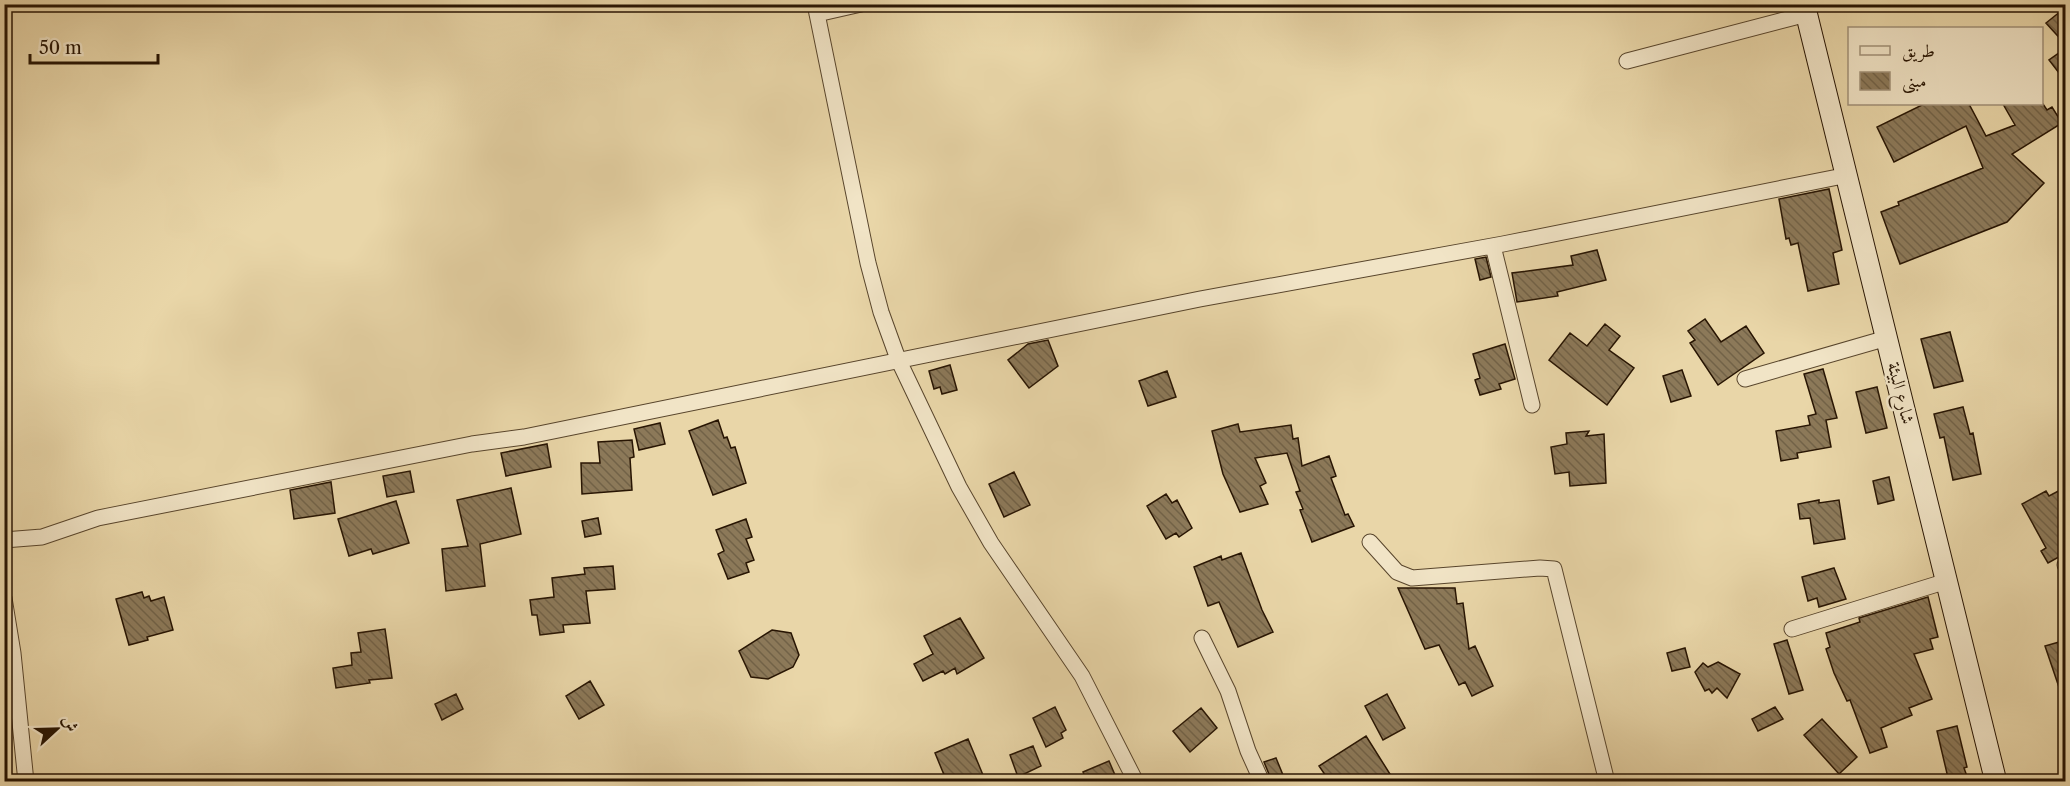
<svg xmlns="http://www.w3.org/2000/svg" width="2070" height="786" font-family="'Libre Caslon Text',Amiri,serif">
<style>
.building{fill:url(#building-back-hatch);stroke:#281503;stroke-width:1.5}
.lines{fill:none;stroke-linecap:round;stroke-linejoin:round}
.street-casing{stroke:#58452c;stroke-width:17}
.secondary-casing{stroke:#281503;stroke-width:23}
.street{stroke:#f1e4c6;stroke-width:15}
.secondary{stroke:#f1e4c6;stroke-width:21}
.labels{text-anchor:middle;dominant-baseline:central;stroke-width:5;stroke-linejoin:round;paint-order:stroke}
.street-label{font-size:18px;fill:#281503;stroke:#f1e4c6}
</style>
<defs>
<pattern id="building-back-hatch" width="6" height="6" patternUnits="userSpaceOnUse" patternTransform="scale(1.5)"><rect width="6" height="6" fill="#8c7959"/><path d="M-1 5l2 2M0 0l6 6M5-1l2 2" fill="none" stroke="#726247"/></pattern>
</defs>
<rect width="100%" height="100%" fill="#e9d6a8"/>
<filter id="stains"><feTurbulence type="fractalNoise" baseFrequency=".00333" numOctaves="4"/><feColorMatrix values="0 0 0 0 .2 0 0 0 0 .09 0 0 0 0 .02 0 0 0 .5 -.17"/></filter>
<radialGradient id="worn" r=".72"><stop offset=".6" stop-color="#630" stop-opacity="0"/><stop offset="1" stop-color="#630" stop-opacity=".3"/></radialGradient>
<path class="building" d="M2066,7V45L2046,23Z
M2066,48V82L2049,60Z
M1924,104H1969L1986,136L2015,125L2003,104H2043L2047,110L2052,107L2062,123L2012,154L2044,183L2007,222L1900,264L1881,212L1899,205L1898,202L1983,168L1966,126L1894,162L1877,127Z
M1829,189L1842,250L1833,253L1839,284L1808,291L1798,243L1791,245L1789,238L1786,239L1779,199Z
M1597,250L1606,280L1557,292L1558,296L1517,302L1512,273L1573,265L1571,256Z
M1486,257L1491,277L1480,280L1475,259Z
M1705,319L1721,342L1746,326L1764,353L1718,385L1690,343L1695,340L1688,331Z
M1605,324L1620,336L1609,350L1634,368L1607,405L1549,360L1570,333L1587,346Z
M1950,332L1963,381L1934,388L1921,339Z
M1048,340L1058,366L1029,388L1008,360L1028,344Z
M1505,344L1515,379L1499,384L1501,389L1480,395L1475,380L1480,378L1473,354Z
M950,365L957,390L942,394L940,387L934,389L929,371Z
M1823,369L1837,418L1826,420L1831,447L1797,453L1798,458L1781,461L1776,431L1810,425L1808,416L1816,414L1804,374Z
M1682,370L1691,396L1671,402L1663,376Z
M1167,371L1176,397L1148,406L1139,381Z
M1877,387L1887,428L1866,433L1856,392Z
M1963,407L1970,434L1973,433L1981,474L1953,480L1944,437L1940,438L1934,414Z
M718,420L724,438L727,437L731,448L735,447L746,483L713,495L689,431Z
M660,423L665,444L639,450L634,429Z
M1238,424L1240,432L1291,425L1293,439L1298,438L1302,466L1329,456L1336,476L1331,478L1345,515L1348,514L1354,526L1312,542L1300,510L1303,509L1296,492L1300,491L1287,453L1255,458L1266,483L1260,486L1268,504L1240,512L1223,474L1212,431Z
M1589,431L1586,436L1604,434L1606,483L1570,486L1569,472L1555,474L1551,447L1567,444L1566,433Z
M632,440L634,457L630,458L632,490L582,494L581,463H600L598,442Z
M547,444L551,467L506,476L501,453Z
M410,471L414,492L387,497L383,476Z
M1014,472L1030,505L1004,517L989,484Z
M1889,477L1894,500L1878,504L1873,481Z
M331,482L335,513L294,519L290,490Z
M2066,487V553L2048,563L2041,551L2046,548L2022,504L2046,491L2049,496Z
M511,488L521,534L480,544L485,586L446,591L442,549L468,546L457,500Z
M1166,494L1172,503L1177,500L1192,528L1179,537L1176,533L1166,539L1147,506Z
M1819,500V503L1839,500L1845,539L1814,544L1810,518L1800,519L1798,504Z
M396,501L409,543L373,554L371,549L349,556L338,519Z
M598,518L601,534L585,537L582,521Z
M746,519L752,537L746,539L754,560L746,563L749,572L728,579L718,554L724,551L716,530Z
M1241,553L1262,610L1273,632L1238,647L1219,602L1208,606L1194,567L1221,556L1222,560Z
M613,566L615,589L586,591L590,623L563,625L564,632L540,635L537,615H532L530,600L554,597L552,578L585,574L584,568Z
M1834,568L1846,599L1819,607L1817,598L1808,601L1802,577Z
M1398,588H1455L1457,604L1463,603L1469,649L1475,646L1493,686L1472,696L1465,682L1459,685L1439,645L1425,649Z
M142,592L144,598L149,596L151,601L164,597L173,630L147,637L148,640L129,645L116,599Z
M1928,597L1938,637L1930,639L1933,649L1914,654L1932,699L1909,708L1912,715L1881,728L1887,747L1870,753L1850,700L1847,701L1834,673L1826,649L1830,647L1826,633L1860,622L1859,618Z
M960,618L984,658L957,674L955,668L945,674L943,671L923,681L914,664L933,654L924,636Z
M385,629L392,678L369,680L370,683L336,688L333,668L352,665L351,653L361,652L358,633Z
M772,630L791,633L799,655L793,667L768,679L751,677L739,651Z
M1787,640L1803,690L1789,694L1774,644Z
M2066,640V698L2063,699L2045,646Z
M1685,648L1690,667L1672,671L1667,653Z
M1718,662L1740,674L1727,698L1717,688L1712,693L1709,689L1705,691L1695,672L1703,663L1708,667Z
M590,681L604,705L579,719L566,696Z
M456,694L463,709L442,720L435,704Z
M1387,694L1405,728L1383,740L1365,706Z
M1055,707L1066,730L1061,733L1063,738L1046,747L1033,718Z
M1775,707L1783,719L1758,731L1752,719Z
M1201,708L1217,728L1190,752L1173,731Z
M1822,719L1857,757L1839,774L1804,735Z
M1957,726L1967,767L1964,768L1969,782H1949L1937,731Z
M1366,736L1395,782H1330L1319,766Z
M968,739L983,775L967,782H947L935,753Z
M1033,746L1041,766L1018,777L1010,755Z
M1276,758L1283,775L1271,779L1264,762Z
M1109,761L1118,782H1087L1083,772Z"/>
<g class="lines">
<g class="street-casing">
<path id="street" d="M815,4L868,263L881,312L898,359L959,487L991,543L1082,676L1136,782
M817,14L861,4
M1627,61L1807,14
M1493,246L1532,405
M1745,379L1887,338
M4,540L42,537L98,518L472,444L524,437L1200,299L1503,244L1848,175
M1370,542L1397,572L1412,578L1540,568L1554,569L1607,782
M2065,565H2066
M4,598L13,653L26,782
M1792,629L1947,581
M1202,638L1228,691L1248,751L1262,782"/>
</g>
<g class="secondary-casing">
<path id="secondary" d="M1804,4L1996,782"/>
</g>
<use href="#street" class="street"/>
<use href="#secondary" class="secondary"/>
</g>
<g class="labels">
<g class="street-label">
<text transform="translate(1901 393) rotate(76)">شارع البيئة</text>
</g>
</g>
<rect width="2070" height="786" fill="none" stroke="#e9d6a8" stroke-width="24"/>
<rect x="6" y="6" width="2058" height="774" fill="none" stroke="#281503" stroke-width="3"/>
<rect x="12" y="12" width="2046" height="762" fill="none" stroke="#281503" stroke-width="1.5"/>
<rect x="1848" y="27" width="195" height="78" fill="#f1e4c6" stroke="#a19178" stroke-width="1.5"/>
<rect x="1860" y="46" width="30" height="9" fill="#f1e4c6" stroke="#a19178" stroke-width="1.5"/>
<text x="1902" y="57" font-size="18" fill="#281503">طريق</text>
<rect x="1860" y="72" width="30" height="18" fill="url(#building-back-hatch)" stroke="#a19178" stroke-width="1.5"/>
<text x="1902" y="87" font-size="18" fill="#281503">مبنى</text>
<g transform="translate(57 729) rotate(68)" stroke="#f1e4c6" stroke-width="4.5" paint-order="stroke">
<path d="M0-4.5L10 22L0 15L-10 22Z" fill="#281503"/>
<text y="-9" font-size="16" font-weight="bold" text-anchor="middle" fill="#281503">ش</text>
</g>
<path d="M30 54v9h128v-9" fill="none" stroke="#281503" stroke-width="3"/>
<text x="39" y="54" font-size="18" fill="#281503" stroke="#f1e4c6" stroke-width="4.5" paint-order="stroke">50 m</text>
<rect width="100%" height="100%" filter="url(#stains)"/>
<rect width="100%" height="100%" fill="url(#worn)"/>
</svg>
